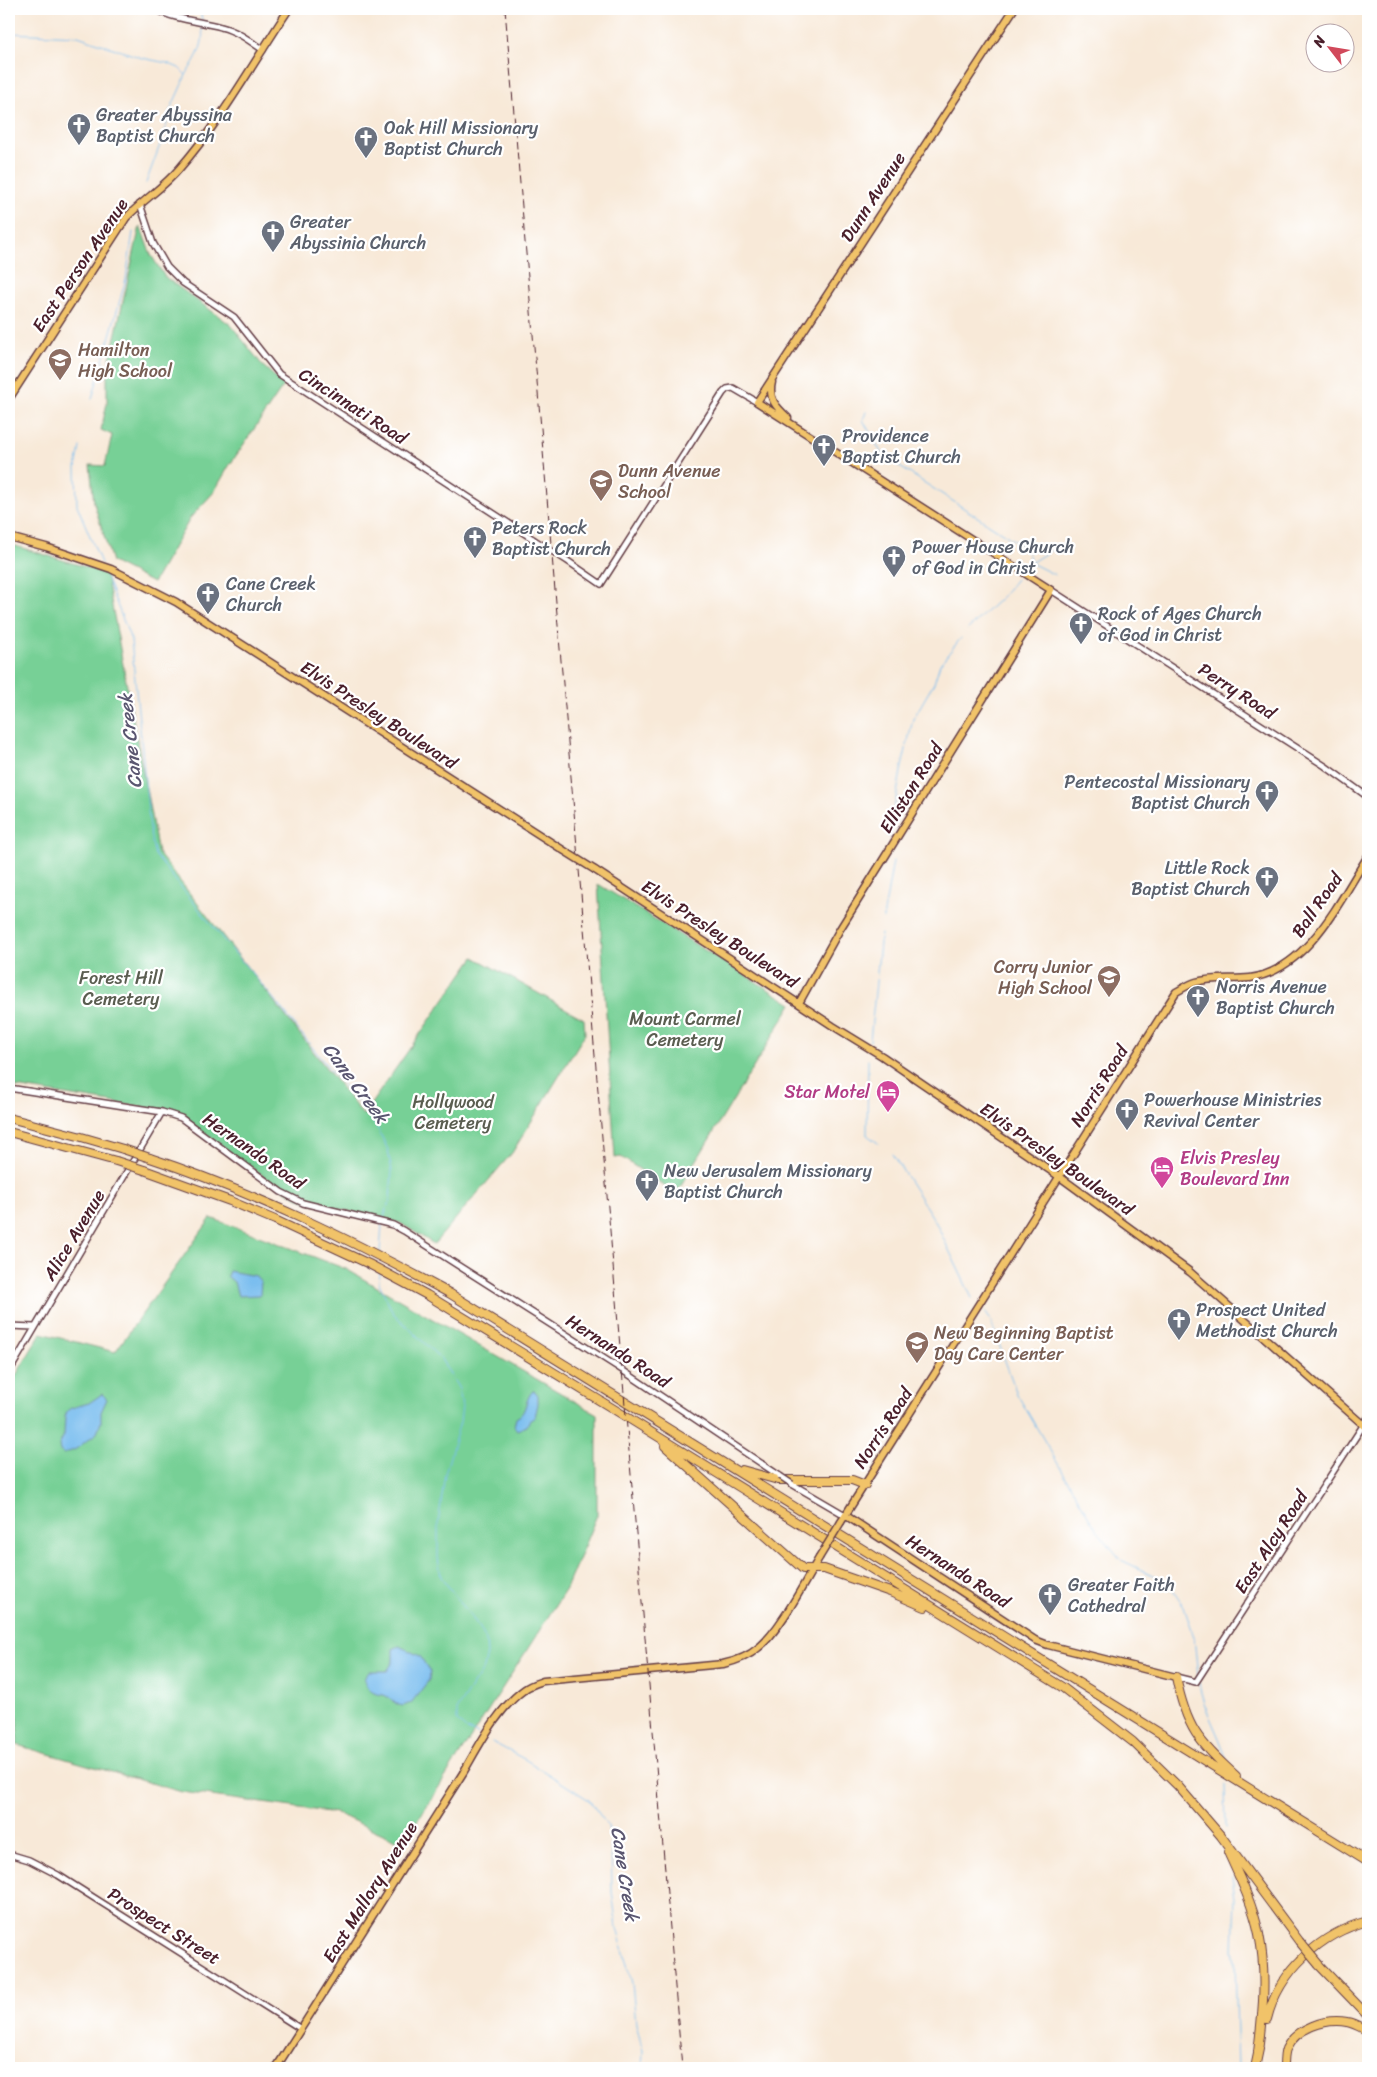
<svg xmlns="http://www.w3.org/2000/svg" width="1377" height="2077" font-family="Sriracha,sans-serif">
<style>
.green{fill:#77d096;stroke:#607860}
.water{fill:#79bdef;stroke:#626e8d}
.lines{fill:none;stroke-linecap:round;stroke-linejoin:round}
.stream{stroke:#79bdef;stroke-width:1}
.minor-casing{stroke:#643d45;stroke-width:8}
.major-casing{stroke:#643d45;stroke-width:9}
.highway-casing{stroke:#643d45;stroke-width:10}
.minor{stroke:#fff;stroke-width:5}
.major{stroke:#f1c369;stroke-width:6}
.highway{stroke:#f1c369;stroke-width:8}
.rail{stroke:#4a1f2b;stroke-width:1;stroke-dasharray:8 4;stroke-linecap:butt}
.minor-bridge-casing{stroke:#643d45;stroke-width:8;stroke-linecap:butt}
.major-bridge-casing{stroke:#643d45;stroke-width:9;stroke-linecap:butt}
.highway-bridge-casing{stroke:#643d45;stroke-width:10;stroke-linecap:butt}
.minor-bridge{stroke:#fff;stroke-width:5}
.major-bridge{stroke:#f1c369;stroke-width:6}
.highway-bridge{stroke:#f1c369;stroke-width:8}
.labels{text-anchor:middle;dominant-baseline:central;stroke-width:4.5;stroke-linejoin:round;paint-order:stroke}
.worship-label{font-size:18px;fill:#5b616d;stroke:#fff;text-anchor:start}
.street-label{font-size:18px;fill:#4a1f2b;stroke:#fff}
.education-label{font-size:18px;fill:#785e54;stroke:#fff;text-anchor:start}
.park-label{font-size:18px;fill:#5a5d50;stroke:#fff}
.hotel-label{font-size:18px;fill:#b23c85;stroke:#fff;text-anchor:end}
.water-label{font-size:19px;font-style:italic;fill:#5a5670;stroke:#fff}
</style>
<rect width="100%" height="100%" fill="#fff"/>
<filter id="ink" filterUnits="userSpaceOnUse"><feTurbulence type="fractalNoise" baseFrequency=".02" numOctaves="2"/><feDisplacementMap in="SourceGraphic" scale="10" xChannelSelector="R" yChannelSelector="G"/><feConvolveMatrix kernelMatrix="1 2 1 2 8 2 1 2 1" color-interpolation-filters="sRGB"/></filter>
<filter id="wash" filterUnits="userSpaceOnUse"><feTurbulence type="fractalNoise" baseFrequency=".0096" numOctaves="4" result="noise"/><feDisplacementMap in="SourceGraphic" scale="20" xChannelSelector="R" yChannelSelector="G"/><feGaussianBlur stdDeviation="1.12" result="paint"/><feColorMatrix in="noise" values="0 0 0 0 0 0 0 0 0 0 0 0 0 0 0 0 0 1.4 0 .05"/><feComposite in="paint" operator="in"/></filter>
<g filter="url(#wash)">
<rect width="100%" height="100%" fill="#f8e9d8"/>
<path class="green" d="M140,226L151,255L165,277L231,325L263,366L284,385L229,466L214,492L191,517L153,583L112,562L94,503L90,465L105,466L112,435L101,430L107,403V372Z
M9,544L106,573L158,853L363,1115L474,957L584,1019L585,1034L512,1153L434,1244L400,1223L304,1201L276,1185L174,1112L9,1086Z
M598,884L792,1004L676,1194L621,1157L615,1158Z
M211,1218L346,1269L597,1414V1515L566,1589L403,1843L336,1813L182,1792L17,1745L18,1717L9,1714V1387L41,1333L115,1352Z"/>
<path class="water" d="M229,1271L256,1276L261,1282L260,1295L238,1296L234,1282L227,1276Z
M534,1390L538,1395V1404L535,1417L529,1421L527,1426L517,1430L514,1426L516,1418C528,1413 524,1398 534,1390Z
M102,1394L107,1399L101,1412V1422L97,1433L76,1449L64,1454L60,1451L59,1445L64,1435L65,1417L67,1411L71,1408L89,1403Z
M399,1646L420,1656L430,1672L429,1680L411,1703L403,1706C396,1705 392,1700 386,1696C382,1694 378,1695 374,1693C366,1689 360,1678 369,1671H387L393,1662V1649Z"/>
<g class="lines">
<path class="stream" d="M200,9L202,20
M9,33L78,36L142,58L167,63L179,68L186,75L169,113L165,131L146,183
M186,75C197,56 205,47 202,24
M92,399L126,279L133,232
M866,412L863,420L883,456L1010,538L1027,549L1031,563L1055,575
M80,447L76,468L77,505L101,563
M1027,565L1053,549
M103,569L131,640L151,839L155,855L223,939L269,993L332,1072L364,1109L379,1131L388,1150L392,1171L390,1200L383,1220
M968,629L1003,596L1016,579
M889,837L901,771L913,719L934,683L940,664L961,638
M883,919L893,861
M870,1041L881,934
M868,1060L867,1135L878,1143
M892,1154L935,1221L972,1298
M380,1252L382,1224
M380,1273L379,1283L393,1313L441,1359L459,1389L462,1406L460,1422L445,1474L438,1524V1558L441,1577L480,1628L486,1640L487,1653L484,1668L457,1709V1721L467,1730L478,1734
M985,1312L990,1319L1017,1394L1096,1529L1121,1560L1161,1579L1169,1585L1184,1607L1194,1637L1198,1676
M1199,1683C1203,1710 1219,1732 1226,1758
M492,1742L526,1760L589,1800L608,1826L611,1842L612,1892L617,1928L632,1983L636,2024L643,2051L642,2068
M1225,1785L1226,1828
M1232,1877L1235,1898L1233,1950L1235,1962L1238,2068"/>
</g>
</g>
<g filter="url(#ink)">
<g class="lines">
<g class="minor-casing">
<path id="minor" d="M156,9C175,20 200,21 221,27C237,31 250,41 263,50
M140,204L153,243L167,267L183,283L234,317L279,374L533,539
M569,562L601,584L723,393L727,389L733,388L757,402
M1051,590L1325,766L1368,797
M9,1088L162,1112L181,1118L281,1192L303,1203L393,1225L404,1231L619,1368L780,1476
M9,1326L34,1327
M9,1372L162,1112
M792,1484L845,1515
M1176,1677L1196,1682L1368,1418
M9,1854L29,1860L58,1875L301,2029"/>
</g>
<g class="major-casing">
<path id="major" d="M772,382C768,399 776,407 788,418
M9,399L126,218C143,200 164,187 179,169C222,120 253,63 289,9
M9,537L46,547L111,569L176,602L563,850
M595,870L833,1026L882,1056L1060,1177L1190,1272L1368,1429
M799,1003L840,929L1051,590L757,402L1014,9
M845,1515L1035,1640L1048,1645L1176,1677
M841,1522L1176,992C1182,989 1189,984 1196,982C1213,977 1233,980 1250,978C1308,970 1340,900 1368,856
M276,2068L463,1773C480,1744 497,1709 525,1689C530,1685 537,1683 543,1681L723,1664C736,1661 748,1657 758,1648C780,1631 804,1583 819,1558"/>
</g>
<g class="highway-casing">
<path id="highway" d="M9,1118L78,1136L123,1149
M9,1132L116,1161
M150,1158C254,1192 353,1241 449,1293L1368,1862
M144,1170L230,1201L275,1220L369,1264L427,1295L612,1408L1062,1687L1133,1742L1178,1786L1221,1836L1299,1941
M665,1446L803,1569H824L890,1592L925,1607
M742,1470L778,1480H852L865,1485
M1176,1677C1186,1727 1198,1742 1236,1776
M1228,1852C1240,1878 1253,1905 1259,1934C1267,1973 1263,2012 1258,2052
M1319,1965L1368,2016
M1267,2019C1279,1971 1321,1933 1368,1921
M1255,2068L1259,2049
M1284,2068C1284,2063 1284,2054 1286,2049C1296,2028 1325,2018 1347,2022C1354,2023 1362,2028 1368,2031"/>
</g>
<use href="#minor" class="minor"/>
<use href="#major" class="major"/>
<use href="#highway" class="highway"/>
<path class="rail" d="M505,9L682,2068"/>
<g class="minor-bridge-casing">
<path id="minor-bridge" d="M533,539L569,562
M780,1476L792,1484"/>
</g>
<g class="major-bridge-casing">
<path id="major-bridge" d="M563,850L595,870
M819,1558L841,1522"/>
</g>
<g class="highway-bridge-casing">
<path id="highway-bridge" d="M123,1149L150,1158
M116,1161L144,1170
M1299,1941L1319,1965"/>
</g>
<use href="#minor-bridge" class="minor-bridge"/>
<use href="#major-bridge" class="major-bridge"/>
<use href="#highway-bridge" class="highway-bridge"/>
</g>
</g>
<defs>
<g id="church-pin" transform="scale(1.25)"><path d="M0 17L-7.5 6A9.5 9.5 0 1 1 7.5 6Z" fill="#6b7280" stroke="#fff"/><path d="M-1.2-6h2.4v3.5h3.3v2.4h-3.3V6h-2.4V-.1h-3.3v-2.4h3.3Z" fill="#fff"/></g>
<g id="school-pin" transform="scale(1.25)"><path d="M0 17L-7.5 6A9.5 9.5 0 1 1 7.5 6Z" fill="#8d6e63" stroke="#fff"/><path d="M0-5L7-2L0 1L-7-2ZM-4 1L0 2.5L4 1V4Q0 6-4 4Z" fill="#fff"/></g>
<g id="hotel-pin" transform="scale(1.25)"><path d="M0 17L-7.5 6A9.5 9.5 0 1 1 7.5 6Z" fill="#d1479c" stroke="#fff"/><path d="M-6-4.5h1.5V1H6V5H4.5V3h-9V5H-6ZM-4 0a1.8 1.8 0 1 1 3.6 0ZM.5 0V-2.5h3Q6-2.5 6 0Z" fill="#fff"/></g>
</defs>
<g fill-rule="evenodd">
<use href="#church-pin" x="79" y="125"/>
<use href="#church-pin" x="366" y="138"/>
<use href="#church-pin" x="273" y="232"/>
<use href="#school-pin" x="60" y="360"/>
<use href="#church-pin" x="824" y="446"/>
<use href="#school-pin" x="601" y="481"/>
<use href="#church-pin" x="475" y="538"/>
<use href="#church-pin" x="894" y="557"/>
<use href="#church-pin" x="208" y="594"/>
<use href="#church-pin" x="1081" y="624"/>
<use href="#church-pin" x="1267" y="792"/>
<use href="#church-pin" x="1267" y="878"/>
<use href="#school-pin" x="1109" y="977"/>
<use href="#church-pin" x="1198" y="997"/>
<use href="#hotel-pin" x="888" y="1092"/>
<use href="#church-pin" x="1127" y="1110"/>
<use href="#hotel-pin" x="1162" y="1168"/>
<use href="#church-pin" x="647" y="1181"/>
<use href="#church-pin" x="1179" y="1320"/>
<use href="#school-pin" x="917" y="1343"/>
<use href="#church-pin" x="1050" y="1595"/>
</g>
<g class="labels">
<g class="worship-label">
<text x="96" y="115">Greater Abyssina<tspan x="96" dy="21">Baptist Church</tspan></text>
<text x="384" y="128">Oak Hill Missionary<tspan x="384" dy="21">Baptist Church</tspan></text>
<text x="290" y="222">Greater<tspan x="290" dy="21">Abyssinia Church</tspan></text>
<text x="842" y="436">Providence<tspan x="842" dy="21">Baptist Church</tspan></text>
<text x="492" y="528">Peters Rock<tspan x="492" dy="21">Baptist Church</tspan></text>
<text x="912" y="547">Power House Church<tspan x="912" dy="21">of God in Christ</tspan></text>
<text x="226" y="584">Cane Creek<tspan x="226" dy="21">Church</tspan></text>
<text x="1098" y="614">Rock of Ages Church<tspan x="1098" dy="21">of God in Christ</tspan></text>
<text x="1250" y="782" text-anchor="end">Pentecostal Missionary<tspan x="1250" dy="21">Baptist Church</tspan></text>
<text x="1250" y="868" text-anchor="end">Little Rock<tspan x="1250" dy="21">Baptist Church</tspan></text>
<text x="1216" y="987">Norris Avenue<tspan x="1216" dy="21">Baptist Church</tspan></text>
<text x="1144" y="1100">Powerhouse Ministries<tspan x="1144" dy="21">Revival Center</tspan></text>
<text x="664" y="1171">New Jerusalem Missionary<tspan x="664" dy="21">Baptist Church</tspan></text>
<text x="1196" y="1310">Prospect United<tspan x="1196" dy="21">Methodist Church</tspan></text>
<text x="1068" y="1585">Greater Faith<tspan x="1068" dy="21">Cathedral</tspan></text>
</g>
<g class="street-label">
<text transform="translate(873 197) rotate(-57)">Dunn Avenue</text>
<text transform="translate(80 265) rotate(-56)">East Person Avenue</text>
<text transform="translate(353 406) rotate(33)">Cincinnati Road</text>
<text transform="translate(1237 691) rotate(33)">Perry Road</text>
<text transform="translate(379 715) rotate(33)">Elvis Presley Boulevard</text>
<text transform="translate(911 788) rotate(-58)">Elliston Road</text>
<text transform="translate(1317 905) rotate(-55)">Ball Road</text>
<text transform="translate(720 934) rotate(33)">Elvis Presley Boulevard</text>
<text transform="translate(1099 1086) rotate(-58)">Norris Road</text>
<text transform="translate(254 1151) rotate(35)">Hernando Road</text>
<text transform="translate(1057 1159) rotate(35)">Elvis Presley Boulevard</text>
<text transform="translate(74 1235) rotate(-59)">Alice Avenue</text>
<text transform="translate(618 1351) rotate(33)">Hernando Road</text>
<text transform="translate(883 1428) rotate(-57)">Norris Road</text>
<text transform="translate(1271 1542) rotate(-57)">East Alcy Road</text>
<text transform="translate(958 1571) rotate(33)">Hernando Road</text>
<text transform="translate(370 1892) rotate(-58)">East Mallory Avenue</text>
<text transform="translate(164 1926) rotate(32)">Prospect Street</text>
</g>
<g class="education-label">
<text x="78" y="350">Hamilton<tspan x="78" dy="21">High School</tspan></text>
<text x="618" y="471">Dunn Avenue<tspan x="618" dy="21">School</tspan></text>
<text x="1092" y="967" text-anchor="end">Corry Junior<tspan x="1092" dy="21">High School</tspan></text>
<text x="934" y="1333">New Beginning Baptist<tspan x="934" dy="21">Day Care Center</tspan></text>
</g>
<g class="park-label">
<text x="121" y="978">Forest Hill<tspan x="121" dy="21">Cemetery</tspan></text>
<text x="685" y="1019">Mount Carmel<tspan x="685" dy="21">Cemetery</tspan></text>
<text x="453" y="1102">Hollywood<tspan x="453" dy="21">Cemetery</tspan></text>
</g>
<g class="hotel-label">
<text x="870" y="1092">Star Motel</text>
<text x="1180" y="1158" text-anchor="start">Elvis Presley<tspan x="1180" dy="21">Boulevard Inn</tspan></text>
</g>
<g class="water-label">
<text transform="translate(130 741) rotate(-96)">Cane Creek</text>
<text transform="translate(356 1083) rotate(53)">Cane Creek</text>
<text transform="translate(625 1874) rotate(81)">Cane Creek</text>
</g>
</g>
<rect width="1377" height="2077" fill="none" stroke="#fff" stroke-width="30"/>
<g transform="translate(1330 48) rotate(301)"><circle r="24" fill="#ffffff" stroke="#b7a5aa"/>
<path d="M0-4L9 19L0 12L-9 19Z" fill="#d1495b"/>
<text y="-8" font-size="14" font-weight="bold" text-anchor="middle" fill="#4a1f2b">N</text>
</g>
</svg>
